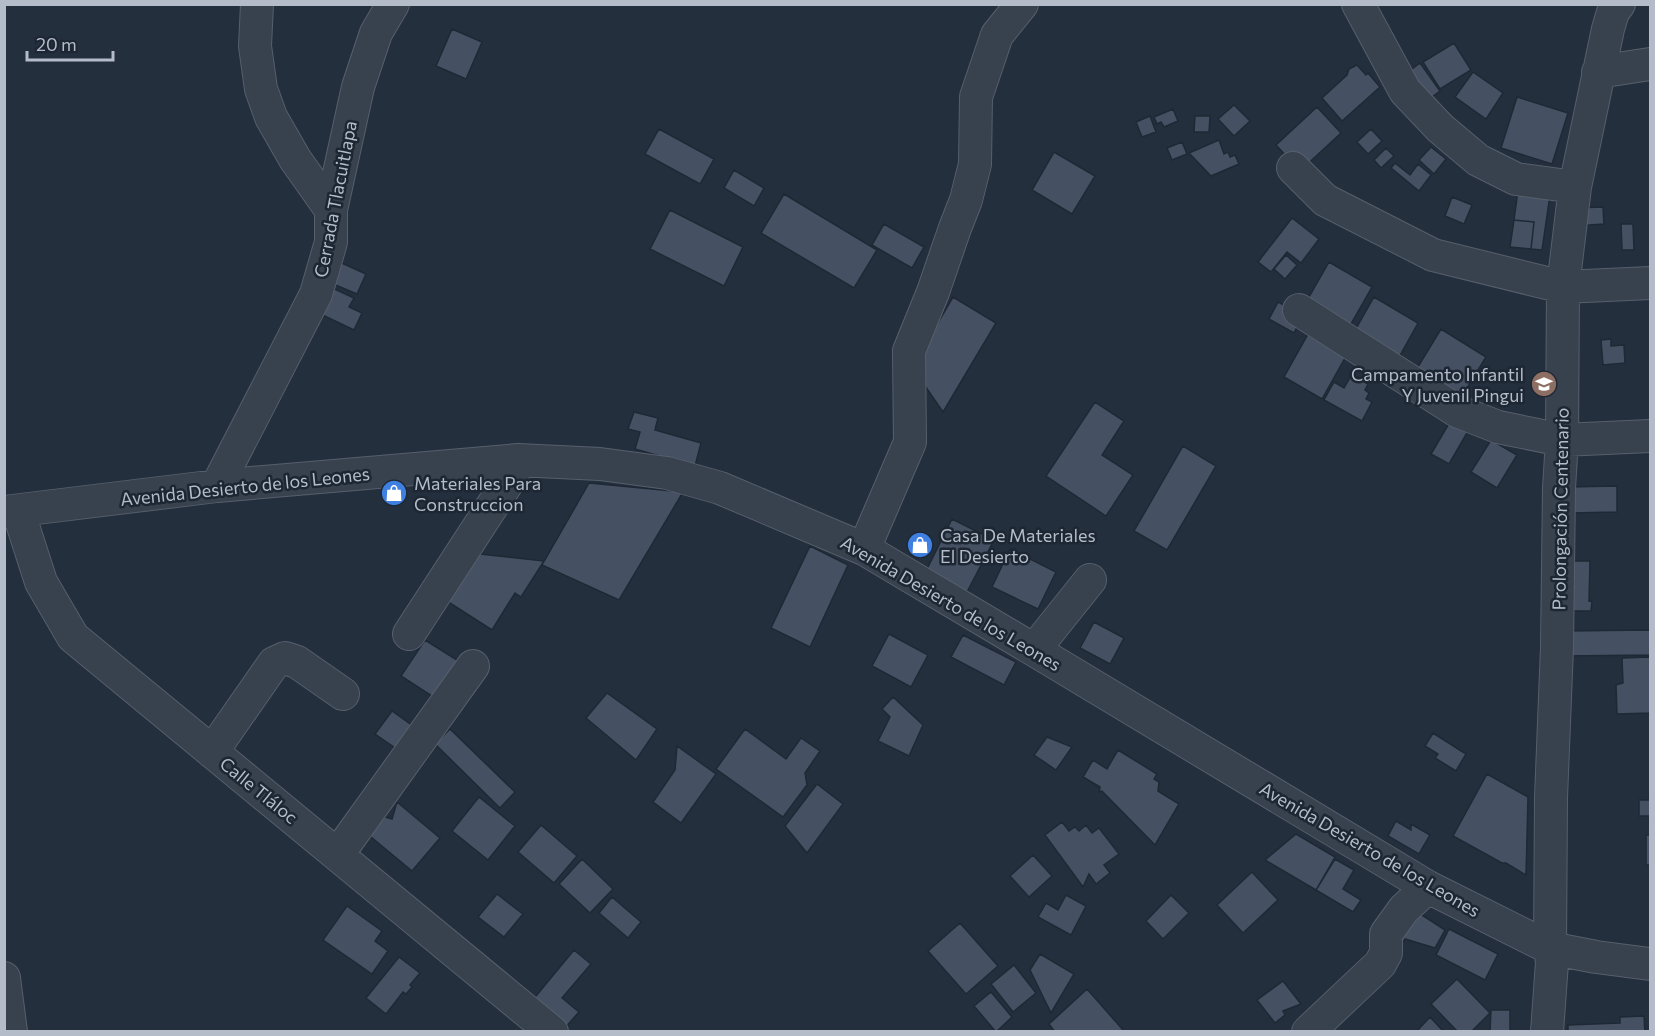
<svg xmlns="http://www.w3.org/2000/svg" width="1655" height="1036" font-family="Commissioner,sans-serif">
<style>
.building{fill:#455162;stroke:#1f2835;stroke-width:1.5}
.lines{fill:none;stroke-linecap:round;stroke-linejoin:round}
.minor-casing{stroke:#565f6c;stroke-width:34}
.minor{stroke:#38414e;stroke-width:32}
.labels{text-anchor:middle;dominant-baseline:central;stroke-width:5;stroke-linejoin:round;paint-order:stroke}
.street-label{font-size:18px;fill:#b4bcc9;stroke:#1d2633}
.poi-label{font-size:18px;fill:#b4bcc9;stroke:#1d2633;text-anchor:start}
</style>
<rect width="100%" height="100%" fill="#242f3e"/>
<path class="building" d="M452,29L482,42L466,79L436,66Z
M1454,43L1471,70L1440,89L1423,62Z
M1420,63L1440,91L1424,103L1404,75Z
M1357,65L1366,75L1368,73L1380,87L1342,121L1322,98L1347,75L1349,69Z
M1473,72L1503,93L1486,119L1455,97Z
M1517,97L1568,113L1552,164L1501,148Z
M1234,105L1250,121L1234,136L1218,119Z
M1317,107L1341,133L1300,171L1276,145Z
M1173,109L1178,121L1164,127L1161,122L1157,124L1154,117Z
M1150,116L1156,132L1142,137L1136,122Z
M1195,116H1210L1209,132H1194Z
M659,129L714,159L700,184L645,154Z
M1371,129L1382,141L1368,154L1357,142Z
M1219,140L1224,154L1228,152L1230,157L1235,155L1239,164L1211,176L1189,153Z
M1182,142L1187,154L1172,160L1167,148Z
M1431,147L1446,159L1434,174L1419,160Z
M1386,148L1394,156L1381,168L1374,160Z
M1054,152L1095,176L1072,214L1032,190Z
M1395,163L1410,175L1418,164L1431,175L1419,191L1391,168Z
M734,170L764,188L754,206L724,188Z
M1518,190L1550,195L1542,250L1531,249L1534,222L1514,220Z
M784,194L877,250L854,288L761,233Z
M1452,197L1472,205L1464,224L1445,216Z
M1603,207L1604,224L1574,226L1573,208Z
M670,210L743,247L724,286L650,249Z
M1292,218L1319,239L1301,263L1287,252L1271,272L1258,262Z
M1514,220L1534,222L1531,249L1510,247Z
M884,224L924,247L912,268L872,245Z
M1621,224H1633L1634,250H1622Z
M1286,255L1297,265L1285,279L1274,269Z
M335,260L366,274L357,294L326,281Z
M1329,262L1372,287L1348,329L1305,304Z
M326,285L354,298L349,307L362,313L354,330L314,311Z
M953,297L996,323L943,412L912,367Z
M1374,297L1418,323L1398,359L1353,334Z
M1278,302L1303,315L1294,333L1269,319Z
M1312,327L1350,349L1322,399L1284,377Z
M1441,329L1486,357L1461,398L1416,370Z
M1611,339V346L1624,345L1625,363L1603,365L1601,340Z
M1352,374L1368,384L1365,390L1369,393L1366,399L1372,402L1362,421L1324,400L1334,382L1344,388Z
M1095,402L1124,421L1102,455L1133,475L1106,516L1046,476Z
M634,412L658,418L655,430L701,443L695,466L635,449L640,432L628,429Z
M1454,415L1471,426L1449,464L1431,454Z
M1491,440L1517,455L1497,488L1471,472Z
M1183,446L1216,466L1167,550L1134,531Z
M589,483L683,492L619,600L542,565Z
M1617,486V512L1568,513L1567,487Z
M952,519L994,540L966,594L925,573Z
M810,546L848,565L810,647L771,628Z
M1010,549L1056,572L1038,609L992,587Z
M470,553L544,561L521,597L515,593L492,630L442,598Z
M1567,561H1590L1589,601L1592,600L1591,611H1566Z
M1094,622L1124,638L1110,664L1080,648Z
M1650,630V655L1563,656V631Z
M889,634L928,655L911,687L872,666Z
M963,635L1016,662L1004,685L951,657Z
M425,640L465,665L441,702L401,676Z
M1650,657V713L1617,714L1616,685L1623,683L1622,658Z
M607,693L657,729L636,760L586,718Z
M893,697L923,725L909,756L878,741L890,717L882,709Z
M392,711L420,731L404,754L375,734Z
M450,729L515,792L500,808L435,744Z
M745,729L786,759L801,738L820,751L805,773L807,785L783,817L716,769Z
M1433,733L1466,754L1456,771L1435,758L1438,754L1425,746Z
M1047,737L1072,747L1056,770L1034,755Z
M677,746L716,774L681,823L653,802L675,770Z
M1118,750L1157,774L1154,779L1159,782L1158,791L1179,804L1155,845L1102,791L1099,792L1100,787L1083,777L1093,760L1107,769Z
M1487,774L1528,797L1526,875L1506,863H1502L1453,836Z
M817,784L843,804L807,853L785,826Z
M479,797L515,826L488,860L452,831Z
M1639,800H1650V816H1639Z
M397,802L440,838L412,871L365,832L379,815L392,819Z
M1396,821L1411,830V824L1430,835L1419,854L1388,836Z
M1062,822L1069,831L1075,827L1079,831L1086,825L1092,833L1099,828L1119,854L1104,865L1110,873L1096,884L1089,874L1083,887L1045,835Z
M541,825L577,856L554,883L518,852Z
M1296,834L1335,857L1316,890L1265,860Z
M1646,835H1650V865H1646Z
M1033,855L1052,876L1029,897L1010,876Z
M582,859L613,889L590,913L559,884Z
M1335,859L1354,870L1343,889L1361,900L1353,912L1316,890Z
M1252,872L1278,900L1243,933L1217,905Z
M497,894L523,914L504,937L478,917Z
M1066,895L1086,906L1071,935L1038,917L1046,903L1058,910Z
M1171,895L1189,913L1163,939L1146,921Z
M612,897L641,922L628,938L599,913Z
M1399,900L1445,930L1435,948L1405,939L1378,981L1357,968Z
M347,906L382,931L375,941L388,951L372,974L323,940Z
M960,923L998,966L966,994L928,951Z
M1449,929L1498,954L1485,980L1436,955Z
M574,950L591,964L562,998L579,1012L564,1029L531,1002Z
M1040,954L1074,974L1051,1013L1030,970Z
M399,957L420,973L410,985L412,987L406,994L403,992L386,1014L366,998Z
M1014,965L1036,993L1013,1012L991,984Z
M1457,979L1490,1013L1471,1032H1458L1431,1004Z
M1283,981L1301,1004L1283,1011L1285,1015L1275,1023L1257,1000Z
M1087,989L1124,1031L1123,1032H1055L1049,1024Z
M991,992L1012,1017L996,1032L974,1006Z
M1491,1010H1510V1032H1490Z
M1644,1016L1645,1032H1568V1025L1620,1023V1017Z
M1430,1017L1444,1032H1416Z"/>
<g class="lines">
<g class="minor-casing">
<path id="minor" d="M257,4L255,46L261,89L271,117L295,159L331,210
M1358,4L1405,91L1440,128L1478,160L1516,179L1575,187
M1598,72L1650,64
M1293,168L1325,200L1433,255L1563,287L1650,283
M1299,310L1457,411L1498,427L1562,440L1650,436
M217,486L316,294L331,242V210L358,87L376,33L393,4
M23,510L22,523L41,582L73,637L552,1032
M4,512L217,486L518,460L600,464L667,473L720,488L864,549L1034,650L1428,887L1550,948L1596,957L1650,964
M864,549L910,442L909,351L933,292L955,228L966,200L975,164L976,97L997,35L1022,4
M409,634L513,474L518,460
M1034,650L1090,580
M212,752L274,663L285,658L297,662L343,694
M338,854L473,666
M4,978L11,1032
M1308,1032L1380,964L1386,953V934L1404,909L1428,887
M1547,1032L1552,962L1550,948L1551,798L1557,647L1559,488L1562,440L1563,287L1575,187L1608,29L1613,12L1619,4"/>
</g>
<use href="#minor" class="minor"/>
</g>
<defs>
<g id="school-disc" transform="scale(1.35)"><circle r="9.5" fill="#8d6e63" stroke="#1d2633"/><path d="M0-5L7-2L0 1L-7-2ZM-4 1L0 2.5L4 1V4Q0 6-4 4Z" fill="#fff"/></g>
<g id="shop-disc" transform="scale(1.35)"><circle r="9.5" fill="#3f7fe0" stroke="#1d2633"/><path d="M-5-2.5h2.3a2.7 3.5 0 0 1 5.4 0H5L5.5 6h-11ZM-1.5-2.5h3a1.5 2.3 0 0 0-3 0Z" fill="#fff"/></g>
</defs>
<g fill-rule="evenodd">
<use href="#school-disc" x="1544" y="384"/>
<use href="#shop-disc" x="394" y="493"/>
<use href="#shop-disc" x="920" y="545"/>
</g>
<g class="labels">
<g class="street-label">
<text transform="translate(335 199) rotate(-79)">Cerrada Tlacuitlapa</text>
<text transform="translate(245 486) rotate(-6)">Avenida Desierto de los Leones</text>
<text transform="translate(1560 509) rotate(-89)">Prolongación Centenario</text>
<text transform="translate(951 603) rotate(30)">Avenida Desierto de los Leones</text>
<text transform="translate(259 790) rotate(39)">Calle Tláloc</text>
<text transform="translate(1370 849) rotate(30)">Avenida Desierto de los Leones</text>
</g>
<g class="poi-label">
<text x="1524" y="374" text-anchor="end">Campamento Infantil<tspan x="1524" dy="21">Y Juvenil Pingui</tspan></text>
<text x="414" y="483">Materiales Para<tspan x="414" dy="21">Construccion</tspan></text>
<text x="940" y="535">Casa De Materiales<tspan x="940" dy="21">El Desierto</tspan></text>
</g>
</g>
<rect width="1655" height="1036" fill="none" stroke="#b4bcc9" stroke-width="12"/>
<path d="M27 51v9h86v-9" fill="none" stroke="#b4bcc9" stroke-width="3"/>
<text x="36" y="51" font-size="18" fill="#b4bcc9" stroke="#1d2633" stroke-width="4.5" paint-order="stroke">20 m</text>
</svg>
